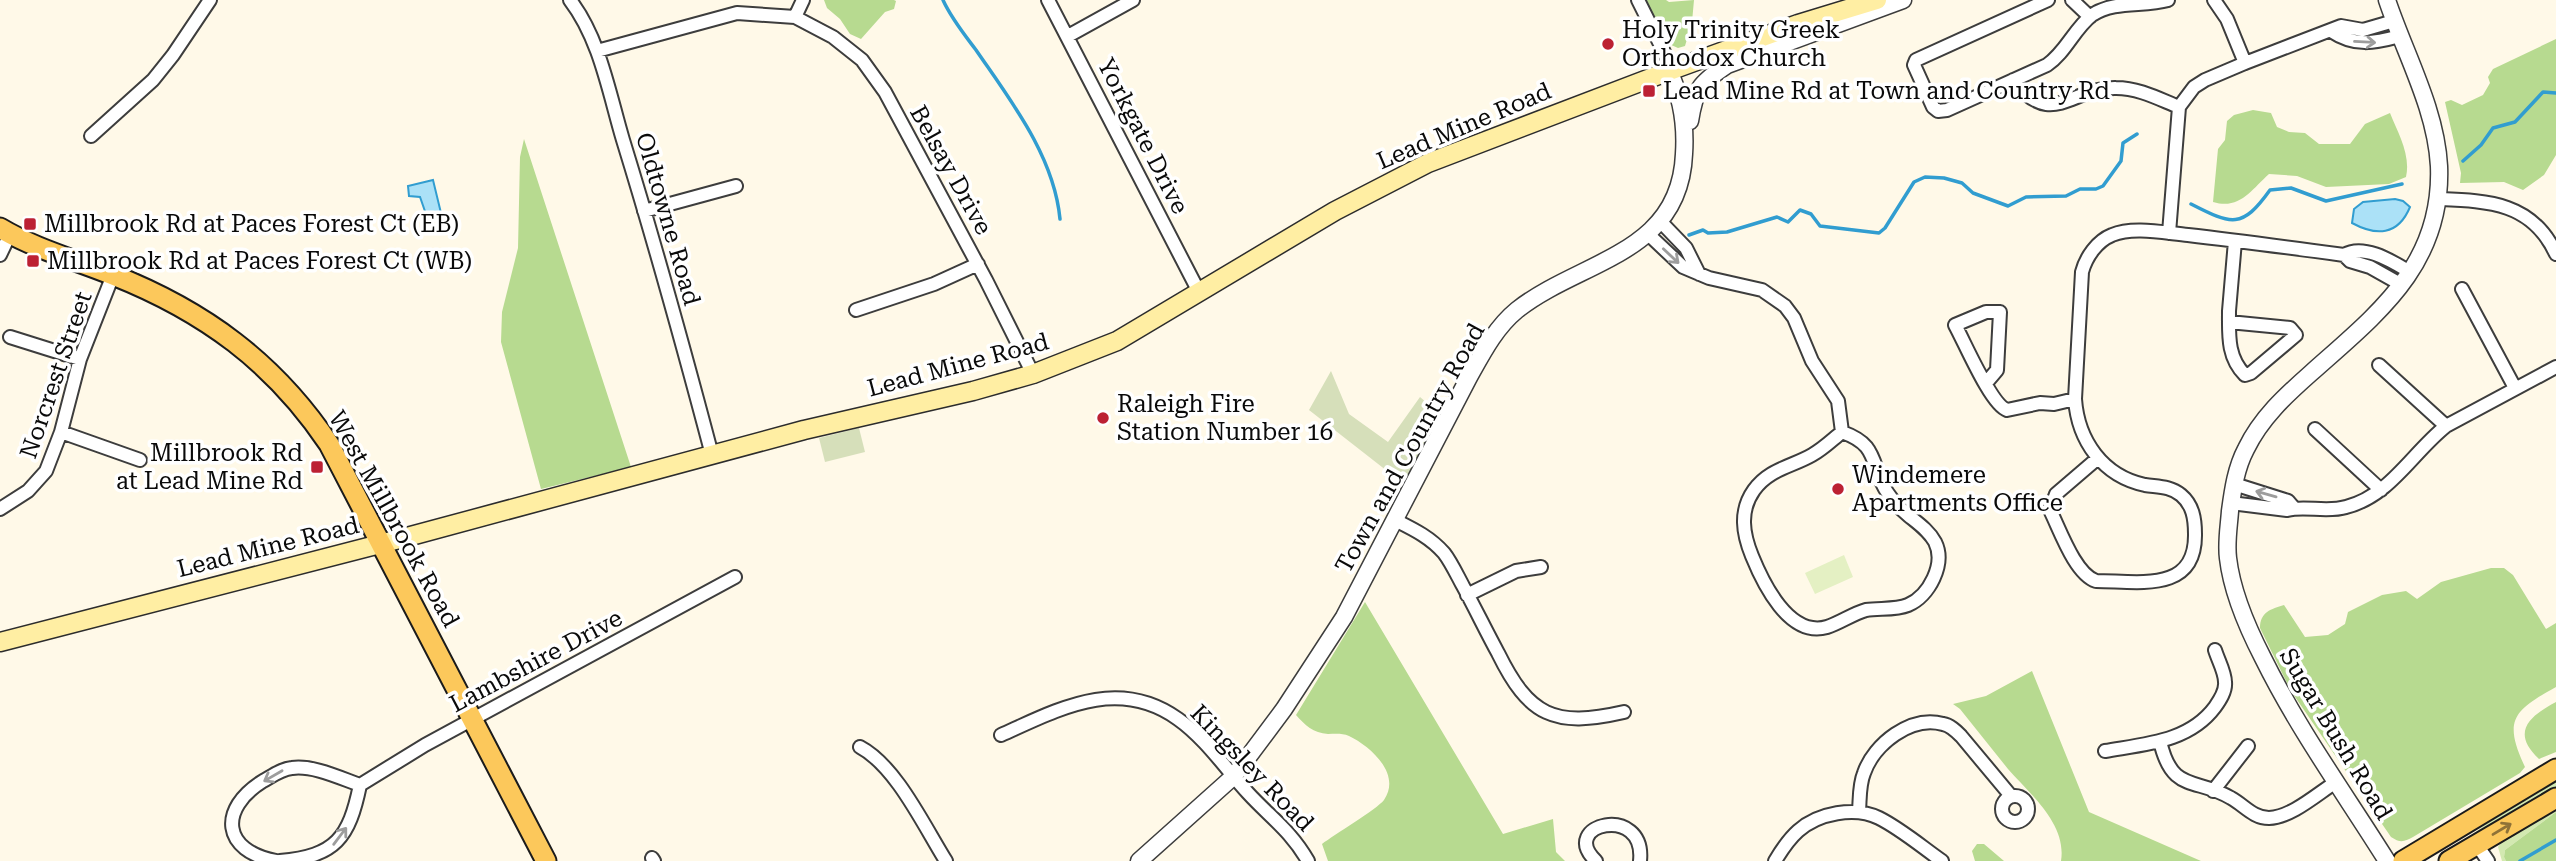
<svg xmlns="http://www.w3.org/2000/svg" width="2556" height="861" font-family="'Roboto Serif',serif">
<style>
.green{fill:#d3e9b1}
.forest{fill:#b7da90}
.cemetery{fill:#d6dfba}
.pitch{fill:#e4f0c3}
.water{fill:#abe1f7;stroke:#319dd0;stroke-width:2}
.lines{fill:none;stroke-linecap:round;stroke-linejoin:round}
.stream{stroke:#319dd0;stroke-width:3.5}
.minor-casing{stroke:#3d3d3d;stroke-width:16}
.tertiary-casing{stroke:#3d3d3d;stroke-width:19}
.secondary-casing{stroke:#2c2c2c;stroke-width:21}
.primary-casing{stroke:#1b1b1b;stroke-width:23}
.minor{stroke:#fff;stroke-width:12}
.tertiary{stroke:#fff;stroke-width:16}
.secondary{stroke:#ffeea3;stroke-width:18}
.primary{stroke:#fcc85b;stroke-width:19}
.oneway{stroke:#9d9d9d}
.oneway2{stroke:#8f7237}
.poi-dot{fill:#bc2134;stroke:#fff;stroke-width:2.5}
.labels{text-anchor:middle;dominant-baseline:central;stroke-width:7;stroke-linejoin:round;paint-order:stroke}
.poi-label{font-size:24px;fill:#0a0a0a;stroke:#fff;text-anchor:start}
.street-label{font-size:24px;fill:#0a0a0a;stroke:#fff}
</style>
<rect width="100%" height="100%" fill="#fff9e8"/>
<path class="green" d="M2556,779V790L2466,844L2464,841L2503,811Z
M2556,809V812L2505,850L2504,857L2506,861H2502L2498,847L2501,842Z"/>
<path class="forest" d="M824,0H894L896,1L894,9L885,12L861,39L850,34L840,19L827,8Z
M1644,0H1666L1669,2L1694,0L1692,22L1685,46L1678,48L1669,44Z
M2556,39V155L2544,175L2523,190L2504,182L2460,183L2461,173L2445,102L2451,100L2462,105L2483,95L2490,83L2488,77L2493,69Z
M2253,110L2271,113L2277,127L2289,132L2305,133L2319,144H2350L2365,124L2390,113C2398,133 2411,155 2406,177L2389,184L2326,187L2297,176L2269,174C2251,190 2240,210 2213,202L2218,149L2225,140L2227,121L2234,115Z
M524,139L631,467L541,489L501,342L502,312L518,248L520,157Z
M2491,568H2504L2513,575L2546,629L2556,623V687C2513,711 2503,720 2525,767L2520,773L2413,837C2404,842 2400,843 2391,837L2291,691L2260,628C2260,612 2271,609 2284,605L2305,637L2328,635L2345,624L2348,612L2382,595L2406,591L2417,599L2441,582Z
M1365,602L1503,834L1553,819L1556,852L1565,861H1328L1322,844C1334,835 1377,809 1384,800C1402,774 1370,746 1349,736C1342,733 1335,734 1328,734C1313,733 1305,725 1296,715Z
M2032,671L2089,812L2201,861H2061C2067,824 2030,794 2008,769C1992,749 1976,729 1960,709L1953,704L1986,696Z
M2556,702V752L2539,759C2510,732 2530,716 2556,702Z
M2556,812V861H2506L2504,857L2505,850Z
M1977,844H1984L2004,861H1975L1972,851Z"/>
<path class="cemetery" d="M1331,371L1349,414L1388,442L1420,397L1441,415L1405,485L1309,410Z
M859,428L865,452L825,462L819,438Z"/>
<path class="pitch" d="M1844,555L1853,577L1815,594L1805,573Z"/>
<path class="water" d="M433,180L441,213L427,217L420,197L409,196L408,186Z
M2395,199L2403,201L2410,207C2398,236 2376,236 2352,223L2354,209L2363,202Z"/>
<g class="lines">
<path class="stream" d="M943,0C951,18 964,34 976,50C1011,101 1054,156 1060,219
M2463,161L2481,145L2493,128L2515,122L2543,92L2556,93
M2191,204C2232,225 2242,229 2270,190L2291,188L2326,201L2402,184
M1689,235L1703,230L1708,233L1727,232L1777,217L1788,222L1800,210L1811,214L1820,226L1879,233L1885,228L1914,182L1925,177L1944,178L1962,183L1973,193L2008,206L2026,197L2066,196L2080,189H2096L2103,186L2121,161L2123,143L2137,134
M2520,861L2556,840"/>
<g class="minor-casing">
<path id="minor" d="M570,0C600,39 609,93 623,140C655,244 684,349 712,455
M1048,0L1199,292
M1638,0L1665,54L1669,71
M2048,0L1916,60L1914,65L1933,107L1938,111L1947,110L2047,65C2066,52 2074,29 2092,15C2115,0 2143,7 2168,0
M2072,0L2090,17
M2214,0L2227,19L2245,63
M795,17L803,0
M2331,31C2355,47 2374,43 2400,36
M1068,36L1133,0
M597,51L737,13L795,17L833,37L862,60L885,92L986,280L1033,374
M2013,80C2052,130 2071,87 2116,88C2139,88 2159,99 2179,107
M91,136L153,80L173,55L210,0
M2438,199C2488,201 2532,202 2556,254
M644,211L736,186
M1660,221L1686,248L1699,274
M1647,233L1683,267L1709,278L1762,290L1785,306L1794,318L1812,361L1838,401L1842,432C1832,440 1823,449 1812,455C1791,467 1769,469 1754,490C1739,511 1743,534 1752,556C1763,583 1789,638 1827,627C1840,623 1852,614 1866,610C1880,608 1896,610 1908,605C1929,596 1946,564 1935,542C1929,531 1919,524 1909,516C1898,507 1888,496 1882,483C1871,456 1873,443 1842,432
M2169,233L2179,107L2194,87L2205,80L2245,63L2341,26L2363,30L2394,21
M0,255L10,234
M2344,255L2350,261L2370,267L2402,285
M2462,289L2515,388
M856,310L934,284L978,264
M2229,322L2290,328L2296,335L2251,373L2245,375C2227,357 2229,335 2229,311L2235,241
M10,337L80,359
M2379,365L2446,426
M1986,383L1997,370L2000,312H1986L1955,325C1965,343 1991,405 2007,410L2040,403L2054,404L2075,399
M2315,429L2381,490
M61,432L140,460
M2098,458L2056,494L2050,510C2060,530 2075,574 2096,581C2137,581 2196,594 2195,534C2195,519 2193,505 2181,495C2170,486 2158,487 2145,485C2103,476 2078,441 2075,399L2082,272C2086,257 2097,241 2112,235C2133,226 2165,233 2188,235C2240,241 2292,248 2344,255C2364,243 2393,262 2410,272
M2234,484L2288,501L2294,508
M2231,503L2287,510C2305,505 2326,513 2346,507C2390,496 2412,453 2446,426L2556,367
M0,509L28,491L46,471L61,432L80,359L113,275
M1395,520C1413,529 1430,537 1444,553C1451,562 1457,575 1463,586C1475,608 1486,631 1498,653C1529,716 1554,728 1624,712
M1467,595L1516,571L1541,567
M1001,735C1059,709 1118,676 1178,719C1205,738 1226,769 1248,793C1270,817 1291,831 1308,861
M2160,741C2172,794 2196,777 2231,798C2244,805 2253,818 2269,818C2292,817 2317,794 2336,782
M860,747C896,766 924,826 946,861
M2105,751C2145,744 2189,742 2215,707C2220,700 2226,691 2225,682C2225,672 2218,660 2215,650
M360,785L425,745L735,577
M2213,791L2248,746
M2002 809a13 13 0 1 1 26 0a13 13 0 1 1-26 0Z
M1859,811C1860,799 1859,785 1864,773C1874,744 1911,715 1943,724C1950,725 1956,731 1961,736L2011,796
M2477,845L2488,861
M652,858L654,861
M276,861C222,851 218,809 263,781C272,776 281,769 292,768C313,765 340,778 360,785C349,838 336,856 280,861
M1596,861C1557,824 1646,803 1640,861
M1775,861C1781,851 1789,839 1798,831C1818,813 1855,806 1879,818C1901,829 1922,847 1942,861"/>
</g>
<g class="tertiary-casing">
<path id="tertiary" d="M1690,121C1695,89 1700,83 1727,65L1903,0
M1139,861L1234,776L1284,709L1344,617L1468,379C1482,354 1495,328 1517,310C1580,260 1680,255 1684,154C1686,124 1682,98 1669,71
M2387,861C2345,794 2298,729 2263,658C2247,627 2232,593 2228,558C2226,542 2229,526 2230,511C2233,489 2236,468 2246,449C2261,418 2285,396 2311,373C2377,314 2443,265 2439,166C2436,109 2405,54 2387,0"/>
</g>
<g class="secondary-casing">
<path id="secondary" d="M0,642L407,537L804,430L973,391L1033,374L1117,341L1335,211L1428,163L1669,71L1798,24L1877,0"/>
</g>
<g class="primary-casing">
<path id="primary" d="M0,228C35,249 76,260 113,275C204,311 274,362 329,444L546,861
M2403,861L2556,769
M2449,861L2556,798"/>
</g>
<use href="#minor" class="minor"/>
<use href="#tertiary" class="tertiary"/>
<use href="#secondary" class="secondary"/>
<use href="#primary" class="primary"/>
</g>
<defs><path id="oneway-shaft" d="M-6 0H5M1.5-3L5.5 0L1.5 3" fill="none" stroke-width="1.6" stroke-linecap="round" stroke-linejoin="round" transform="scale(1.75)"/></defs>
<g class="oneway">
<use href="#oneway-shaft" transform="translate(2365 42) rotate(3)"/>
<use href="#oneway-shaft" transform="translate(1671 256) rotate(43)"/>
<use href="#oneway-shaft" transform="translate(2266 494) rotate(-164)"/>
<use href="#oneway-shaft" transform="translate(273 776) rotate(150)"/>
<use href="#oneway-shaft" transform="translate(340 836) rotate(-53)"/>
</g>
<use class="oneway2" href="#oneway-shaft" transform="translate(2502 829) rotate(-31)"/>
<g class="poi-dot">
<circle cx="1608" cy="44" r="7"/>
<rect x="1642" y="84" width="14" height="14" rx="3.5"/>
<rect x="23" y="217" width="14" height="14" rx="3.5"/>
<rect x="26" y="254" width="14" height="14" rx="3.5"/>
<circle cx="1103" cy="418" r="7"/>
<rect x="310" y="460" width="14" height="14" rx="3.5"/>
<circle cx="1838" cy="489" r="7"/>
</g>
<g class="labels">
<g class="poi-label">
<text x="1622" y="30">Holy Trinity Greek<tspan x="1622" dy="28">Orthodox Church</tspan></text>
<text x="1663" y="91">Lead Mine Rd at Town and Country Rd</text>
<text x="44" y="224">Millbrook Rd at Paces Forest Ct (EB)</text>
<text x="47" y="261">Millbrook Rd at Paces Forest Ct (WB)</text>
<text x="1117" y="404">Raleigh Fire<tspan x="1117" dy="28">Station Number 16</tspan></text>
<text x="303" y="453" text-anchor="end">Millbrook Rd<tspan x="303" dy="28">at Lead Mine Rd</tspan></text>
<text x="1852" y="475">Windemere<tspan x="1852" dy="28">Apartments Office</tspan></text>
</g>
<g class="street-label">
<text transform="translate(1464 126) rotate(-23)">Lead Mine Road</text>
<text transform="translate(1143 136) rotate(63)">Yorkgate Drive</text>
<text transform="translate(951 170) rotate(61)">Belsay Drive</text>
<text transform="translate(668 219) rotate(74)">Oldtowne Road</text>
<text transform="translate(958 365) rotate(-15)">Lead Mine Road</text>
<text transform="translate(56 375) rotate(-71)">Norcrest Street</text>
<text transform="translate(1410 448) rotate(-61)">Town and Country Road</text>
<text transform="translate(394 519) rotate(61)">West Millbrook Road</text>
<text transform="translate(268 547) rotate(-14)">Lead Mine Road</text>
<text transform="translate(536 661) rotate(-28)">Lambshire Drive</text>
<text transform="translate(2336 734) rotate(59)">Sugar Bush Road</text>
<text transform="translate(1252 768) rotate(46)">Kingsley Road</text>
</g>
</g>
</svg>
